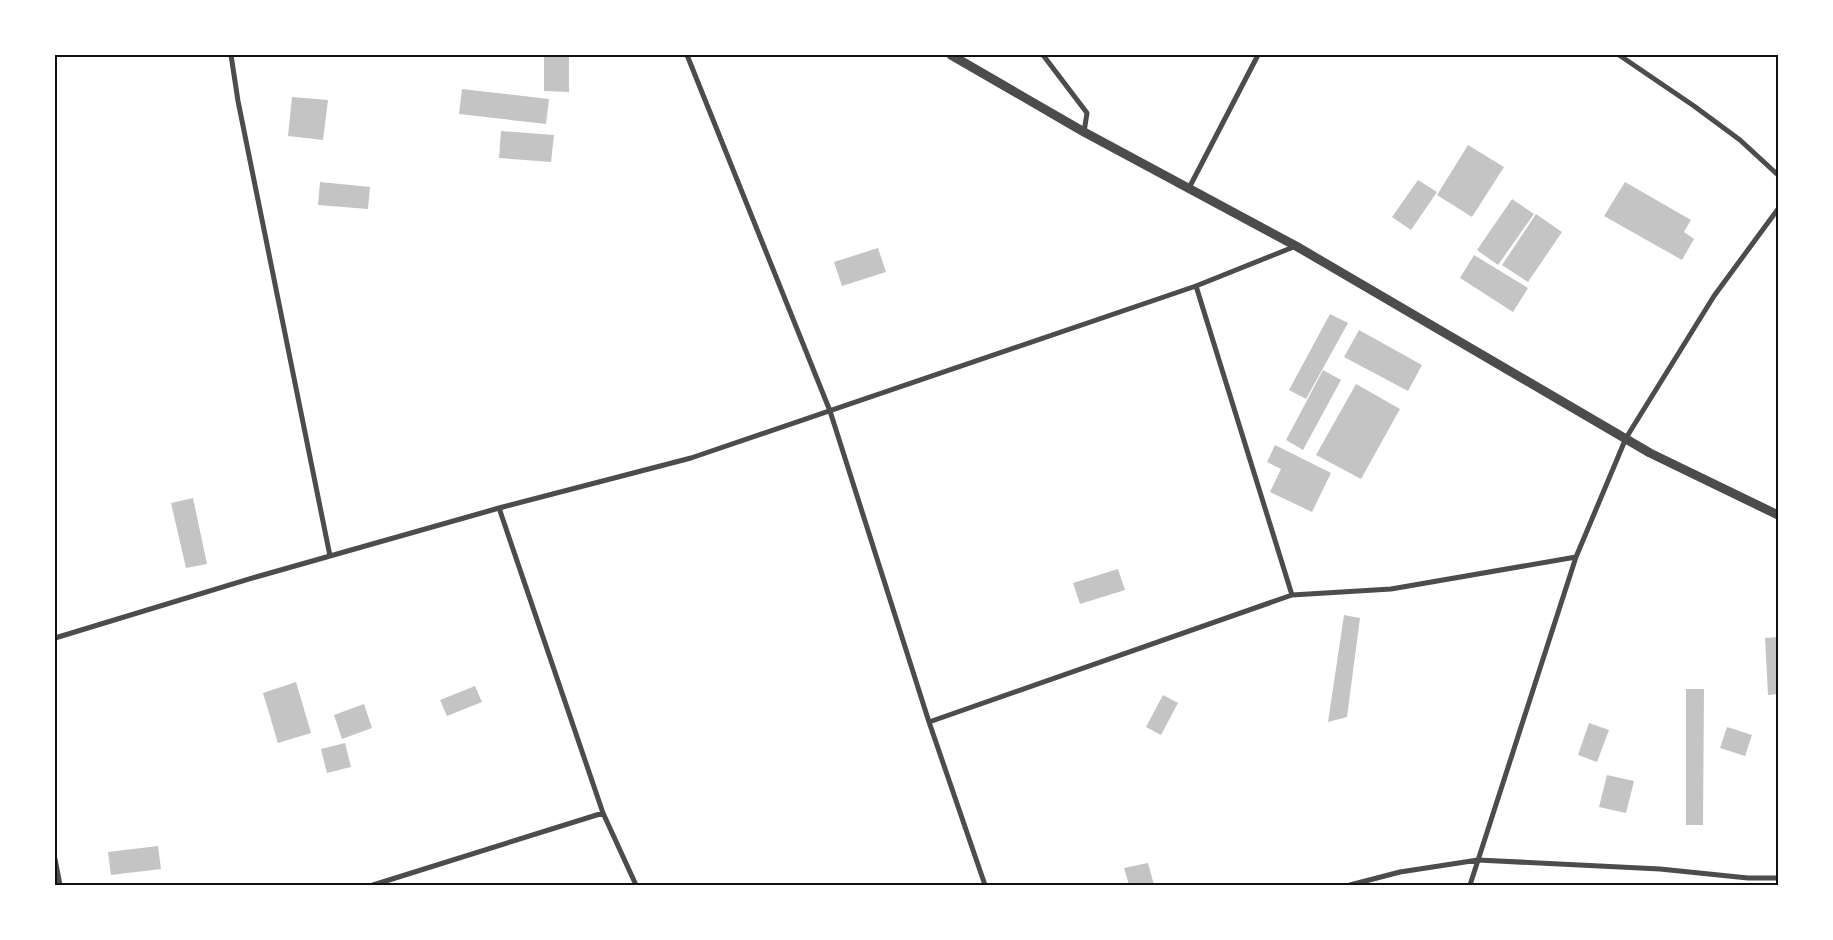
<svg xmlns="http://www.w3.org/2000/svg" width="1833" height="940" font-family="Georgia,serif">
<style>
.building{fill:#c4c4c4}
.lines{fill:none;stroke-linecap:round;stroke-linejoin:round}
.minor{stroke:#4c4c4c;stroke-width:5}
.tertiary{stroke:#4c4c4c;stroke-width:9}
.neatline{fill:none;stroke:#111;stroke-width:2}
</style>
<rect width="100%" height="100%" fill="#fff"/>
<path class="building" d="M544,55H569V92L544,91Z
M462,89L549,99L546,124L459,114Z
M292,97L328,100L323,140L288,136Z
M501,131L554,135L551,162L499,158Z
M1468,145L1504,167L1472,217L1437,195Z
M1418,180L1437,192L1411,230L1392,217Z
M320,182L370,187L368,209L318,205Z
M1625,182L1691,220L1684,232L1694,239L1682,260L1604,216Z
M1512,199L1534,214L1498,265L1477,250Z
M1536,214L1562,232L1528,282L1502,265Z
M878,248L886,272L842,286L834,262Z
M1474,255L1528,288L1513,312L1460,278Z
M1330,314L1348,323L1306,399L1289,390Z
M1359,330L1422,365L1408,391L1344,357Z
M1323,370L1341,380L1303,450L1286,440Z
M1356,384L1400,409L1361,479L1316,455Z
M1275,445L1331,473L1312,512L1270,492L1281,469L1267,462Z
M193,498L207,564L186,568L171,503Z
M1118,569L1125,590L1080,604L1073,583Z
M1344,615L1360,618L1347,717L1328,722Z
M1778,637V694L1768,695L1765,638Z
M296,682L311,733L278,743L263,693Z
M475,686L482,702L447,716L440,700Z
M1686,689H1704L1703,825H1686Z
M1163,695L1178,703L1161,735L1146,727Z
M364,704L372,728L342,739L334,715Z
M1589,723L1609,730L1597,762L1578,755Z
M1727,727L1752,735L1745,756L1720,748Z
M345,743L351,767L327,773L321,749Z
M1607,775L1634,781L1626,813L1599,807Z
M158,846L161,869L111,875L108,852Z
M1148,863L1154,885H1129L1124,868Z"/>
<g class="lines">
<path class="minor" d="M231,55L238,101L330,556
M687,55L830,411L929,722L985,885
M1043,55L1087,113L1084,132
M1619,55L1694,106L1740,140L1778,175
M1189,188L1258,55
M1196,286L1292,595
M499,508L603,813L636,885
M55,638L256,577L499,508L691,458L1196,286L1296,246
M929,722L1292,595L1391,589L1576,557
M55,859L60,885
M373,885L603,813
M1350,885L1400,872L1478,860L1660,869L1748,878H1778
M1470,885L1576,557L1626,438L1714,296L1778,209"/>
<path class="tertiary" d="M951,55L1084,132L1296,246L1650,453L1778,515"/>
</g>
<rect width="1833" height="940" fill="none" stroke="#ffffff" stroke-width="112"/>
<rect x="56" y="56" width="1721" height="828" class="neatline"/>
</svg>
